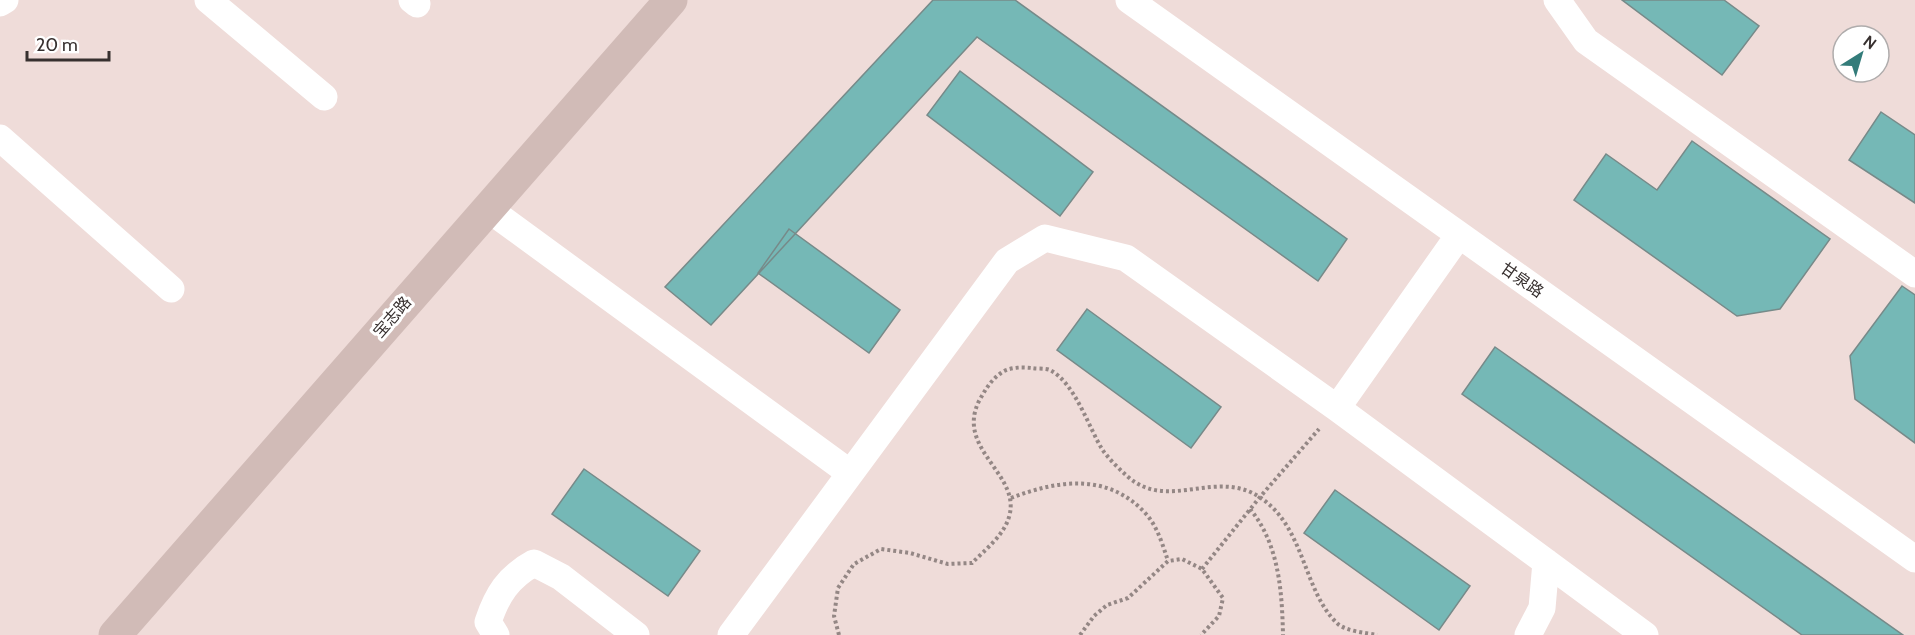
<svg xmlns="http://www.w3.org/2000/svg" width="1915" height="635" font-family="Cabin,'Noto Sans SC',sans-serif">
<style>
.building{fill:#75b8b6;stroke:#778a89;stroke-width:1.5}
.lines{fill:none;stroke-linecap:round;stroke-linejoin:round}
.path{stroke:#948785;stroke-width:4;stroke-dasharray:3 3;stroke-linecap:butt}
.street{stroke:#fff;stroke-width:27}
.secondary{stroke:#d1bbb7;stroke-width:33}
.labels{text-anchor:middle;dominant-baseline:central;stroke-width:6;stroke-linejoin:round;paint-order:stroke}
.street-label{font-size:16px;fill:#37302f;stroke:#fff}
</style>
<rect width="100%" height="100%" fill="#efdcd9"/>
<path class="building" d="M933,0H1015L1347,239L1318,281L977,37L711,325L665,287Z
M1622,0H1724L1759,26L1722,75Z
M960,71L1093,172L1060,216L927,115Z
M1881,112L1915,135V203L1849,160Z
M1692,141L1830,239L1780,309L1737,316L1574,200L1606,154L1657,190Z
M789,229L900,310L869,353L758,273Z
M1902,286L1915,295V443L1855,399L1850,356Z
M1087,309L1221,407L1191,448L1057,350Z
M1495,347L1903,635H1802L1462,394Z
M584,469L700,551L668,596L552,514Z
M1335,490L1470,586L1439,630L1304,533Z"/>
<g class="lines">
<path class="path" d="M1011,498C1058,480 1109,472 1147,515C1158,528 1163,546 1168,561
M1250,509C1279,544 1282,591 1283,635
M1202,569L1260,497L1319,429
M839,635L834,616L838,588L854,564L881,549L910,553L948,564L972,563C985,550 1004,535 1009,517C1022,474 955,450 979,401C985,390 991,380 1001,373C1009,367 1022,367 1032,368C1037,369 1045,368 1050,370C1075,383 1088,426 1102,449C1108,458 1118,468 1127,476C1168,513 1216,467 1261,498C1306,529 1303,592 1338,624C1346,631 1366,633 1377,635
M1080,635L1094,616L1107,605L1128,598L1168,561L1182,559L1202,569L1223,598L1219,616L1201,635"/>
<path class="street" d="M208,0L324,97
M412,0L417,4
M1129,0L1915,559
M1557,0L1586,41L1915,274
M0,3L5,0
M0,138L171,289
M487,208L850,473
M1337,408L1459,235
M496,635L488,622C497,595 508,577 534,563L561,577L636,635
M731,635L1007,261L1045,238L1126,258L1337,408L1645,635
M1528,635L1542,608L1546,562"/>
<path class="secondary" d="M115,635L671,0"/>
</g>
<g class="labels">
<g class="street-label">
<text transform="translate(1522 280) rotate(35)">甘泉路</text>
<text transform="translate(392 317) rotate(-49)">宝志路</text>
</g>
</g>
<g transform="translate(1861 54) rotate(37)"><circle r="28" fill="#ffffff" stroke="#afacac" stroke-width="1.5"/>
<path d="M0-4.5L10 22L0 15L-10 22Z" fill="#337c7a"/>
<text y="-9" font-size="16" font-weight="bold" text-anchor="middle" fill="#37302f">N</text>
</g>
<path d="M27 51v9h82v-9" fill="none" stroke="#37302f" stroke-width="3"/>
<text x="36" y="51" font-size="18" fill="#37302f" stroke="#ffffff" stroke-width="4.5" paint-order="stroke">20 m</text>
</svg>
